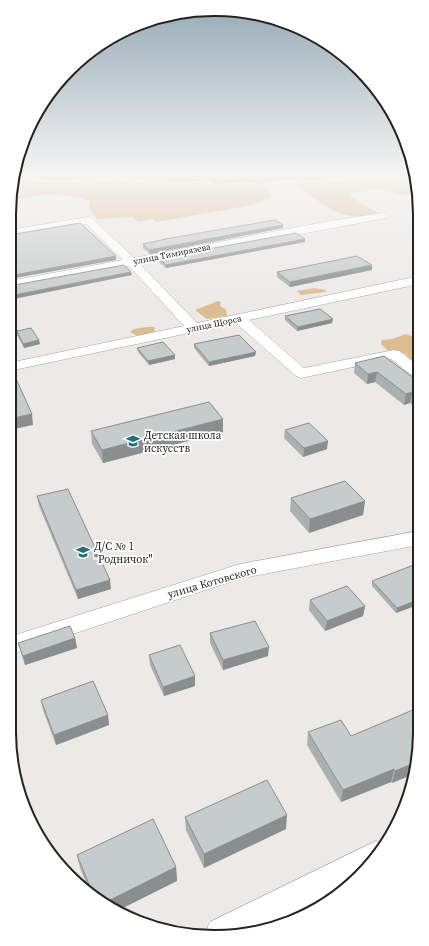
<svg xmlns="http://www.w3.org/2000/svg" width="429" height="946" font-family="'Source Serif 4',serif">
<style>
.green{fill:#dcbd91}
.water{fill:#b99868;stroke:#8c7553}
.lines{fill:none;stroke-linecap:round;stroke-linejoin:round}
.minor-casing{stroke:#a6a4a1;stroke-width:1}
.minor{fill:#fff;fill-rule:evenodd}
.wall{fill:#aaafaf}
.shaded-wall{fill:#8b8e8e}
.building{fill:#c6cbcb;stroke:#8b8e8e}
.labels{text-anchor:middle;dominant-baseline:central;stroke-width:3.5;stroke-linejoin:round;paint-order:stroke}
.far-street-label{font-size:9px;fill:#242322;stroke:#fff}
.poi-label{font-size:11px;fill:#242322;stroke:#fff;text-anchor:start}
.street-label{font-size:11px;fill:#242322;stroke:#fff}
.rim{fill:none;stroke:#242322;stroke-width:2}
</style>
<rect width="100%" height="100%" fill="#ece9e6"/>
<path class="green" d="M415,175L418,196L398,194L387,190L374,189L350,193V196L379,214C336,224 326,203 293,184Z
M16,180L91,183L116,180L179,185L192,183L259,185L270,190L269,198L253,205L157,222L153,219L138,222L133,217L97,219L89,207V201C60,190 41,195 12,200Z
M314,288L326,290L325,292L301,295L297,291Z
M218,301L221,302L220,306L226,310L227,316L207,319L195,310Z
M147,327H154L155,332C148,337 138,338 130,332L134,329Z
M406,334L419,339L417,346L419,370L406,358L407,354L389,352L381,344L382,340L392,339Z"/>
<path class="water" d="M35,173H386L375,176L353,174L342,178L331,177L311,180L280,179L260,183L245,181L215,183L212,180L219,179L183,181L116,177H87L66,180L36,178Z"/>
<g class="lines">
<g class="minor-casing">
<path id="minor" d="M382,213L386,214L387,216L386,218L140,264L197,323L419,276V284L249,320L304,368L394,350L399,351L419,366V378L414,377L391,359L301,378L296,376L236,323L9,371V363L184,326L129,266L9,289V281L123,260L86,224L9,236V230L88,217L92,218L134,258L330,221Z
M419,531V545L242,578L9,655V637L240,564Z
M376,841L383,844L369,867L346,886L254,933H205L210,922Z"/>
</g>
<use href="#minor" class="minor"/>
</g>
<path class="wall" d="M283,225V228L150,254L143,248V244L165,240V239Z
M305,239V242L166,268L159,262V258Z
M372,270L290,287L277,277V272Z
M285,316L332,323L297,331L285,320Z
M17,331L40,344L24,348L17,335Z
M194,344L255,356L209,366L194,348Z
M137,348L175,359L149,365L138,352Z
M355,363L419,382V410L410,403L404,405L375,382L367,384L354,373Z
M285,430L327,449L303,457L284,438Z
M91,431L223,432L103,463L92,444Z
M37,496L111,589L78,599L39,506Z
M291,498L365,501L363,515L309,533L290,511Z
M419,563L420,604L396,613L372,586V581Z
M310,600L365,606L363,616L325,631L309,610Z
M210,633L268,656L223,670L210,643Z
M75,638L77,648L25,665L21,653L18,643Z
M149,655L195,686L164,696L150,665Z
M41,700L108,715L109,725L56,745L43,710Z
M308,732L351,736L420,732L411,775L392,783L391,782L341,802L307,745Z
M185,817L286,829L204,868L186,830Z
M77,855L176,867L177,881L112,910L89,890L80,868Z"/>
<path class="shaded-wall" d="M283,225V228L150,254L149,250Z
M305,239V242L166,268V265Z
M116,256V260L9,279V276Z
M372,265V270L290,287V282Z
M131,272L132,275L9,300V296Z
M333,319L332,323L297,331L298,327Z
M39,340L40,344L24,348L23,344Z
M256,352L255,356L209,366V362Z
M175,355V359L149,365L148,361Z
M377,372L375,382L367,384L368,374Z
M412,392L410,403L404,405L406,394Z
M32,414L33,425L9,430V419Z
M223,419V432L103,463L102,450Z
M328,441L327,449L303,457L304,448Z
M365,501L363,515L309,533L310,519Z
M110,580L111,589L78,599L76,590Z
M420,599V604L396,613L397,608Z
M365,606L363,616L325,631L327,621Z
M75,638L77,648L25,665L23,656Z
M269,647L268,656L223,670V660Z
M195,676V686L164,696L163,687Z
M108,715L109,725L56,745L54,735Z
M414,763L411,775L392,783L395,771Z
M394,769L391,782L341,802L343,790Z
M287,815L286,829L204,868V854Z
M176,867L177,881L117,911L112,910L104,903Z"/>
<path class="building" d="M275,220L283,225L149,250L143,244L166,239H165Z
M80,223L116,256L9,276V235Z
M296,233L305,239L166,265L159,258Z
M357,256L372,265L290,282L277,272Z
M124,265L131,272L9,296V286Z
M320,309L333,319L298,327L285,316Z
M31,328L39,340L23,344L17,331Z
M239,335L256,352L209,362L194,344Z
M163,342L175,355L148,361L137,348Z
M384,356L419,382V398L412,392L406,394L377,372L368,374L355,363Z
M13,372L32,414L9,419V373Z
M209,402L223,419L102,450L91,431Z
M309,423L328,441L304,448L285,430Z
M345,481L365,501L310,519L291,498Z
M68,489L110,580L76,590L37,496Z
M419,563L420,599L397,608L372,581Z
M347,586L365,606L327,621L310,600Z
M255,621L269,647L223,660L210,633Z
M70,626L75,638L23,656L18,643Z
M180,645L195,676L163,687L149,655Z
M93,681L108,715L54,735L41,700Z
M420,707V732L414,763L395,771L394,769L343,790L308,732L341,720L351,736Z
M267,780L287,815L204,854L185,817Z
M153,819L176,867L104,903L93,894L77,855Z"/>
<linearGradient id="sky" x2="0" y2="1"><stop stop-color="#95a9b5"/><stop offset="0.57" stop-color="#f6f5f4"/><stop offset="1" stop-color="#f6f5f4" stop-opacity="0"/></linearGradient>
<rect width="429" height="306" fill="url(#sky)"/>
<defs>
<g id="school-bare" transform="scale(1.08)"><path d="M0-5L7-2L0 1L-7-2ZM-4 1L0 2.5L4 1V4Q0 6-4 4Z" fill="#246e75" stroke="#fff" stroke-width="2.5" paint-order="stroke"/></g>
</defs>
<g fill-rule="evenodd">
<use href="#school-bare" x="133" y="441"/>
<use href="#school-bare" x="83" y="552"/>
</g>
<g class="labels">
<g class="far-street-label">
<text transform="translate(172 254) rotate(-11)">улица Тимирязева</text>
<text transform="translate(214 324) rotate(-12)">улица Щорса</text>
</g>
<g class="poi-label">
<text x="144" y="435">Детская школа<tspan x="144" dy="13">искусств</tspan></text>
<text x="94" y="546">Д/С № 1<tspan x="94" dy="13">"Родничок"</tspan></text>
</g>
<g class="street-label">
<text transform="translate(212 582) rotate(-16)">улица Котовского</text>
</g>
</g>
<path d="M0 0H429V946H0ZM214 16H215A198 198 0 0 1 413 214V732A198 198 0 0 1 215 930H214A198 198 0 0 1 16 732V214A198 198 0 0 1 214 16Z" fill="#fff" fill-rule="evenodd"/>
<path class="rim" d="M214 16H215A198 198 0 0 1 413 214V732A198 198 0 0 1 215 930H214A198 198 0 0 1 16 732V214A198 198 0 0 1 214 16Z"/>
</svg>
